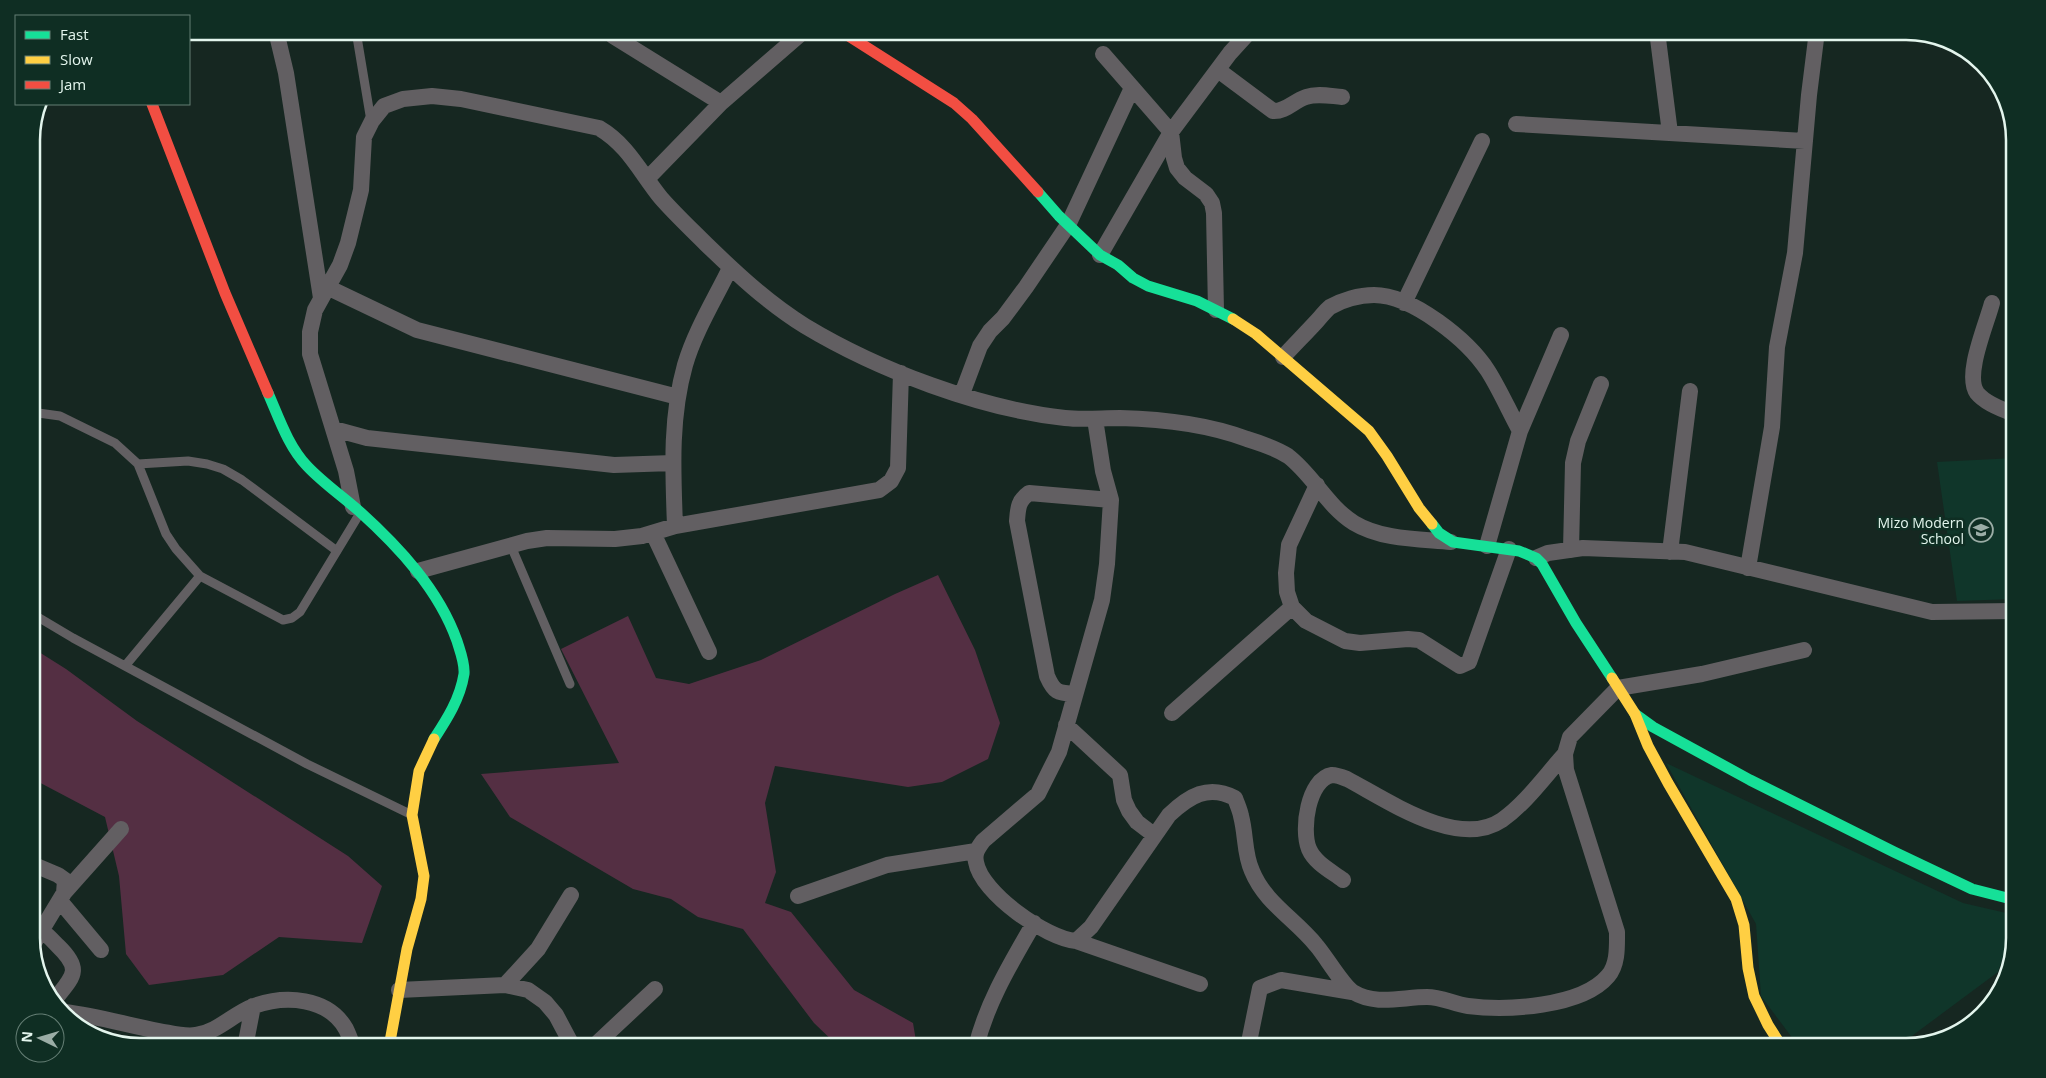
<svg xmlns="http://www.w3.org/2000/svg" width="2046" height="1078" font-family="'Open Sans',sans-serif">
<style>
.built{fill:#10362a}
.green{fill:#542f43}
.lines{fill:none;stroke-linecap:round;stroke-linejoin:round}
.lane{stroke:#625f62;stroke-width:9}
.street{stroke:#625f62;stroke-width:16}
.fast{stroke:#16e098;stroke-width:11}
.slow{stroke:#ffcf43;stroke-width:11}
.jam{stroke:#f24e42;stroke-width:11}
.labels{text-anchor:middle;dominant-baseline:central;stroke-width:5;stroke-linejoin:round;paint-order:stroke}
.poi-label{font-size:14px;fill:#e3f5ed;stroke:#0f2e23;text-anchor:end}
.rim{fill:none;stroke:#e3f5ed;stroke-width:2.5}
</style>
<rect width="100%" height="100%" fill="#162721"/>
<path class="built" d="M2015,458V599L1957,601L1937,462Z
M1666,763L1963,903L2015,915V922L1998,972L1897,1047H1799L1761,996L1756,924Z"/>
<path class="green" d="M938,575L975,650L1000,723L988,759L942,782L908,787L775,766L765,803L776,872L765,903L791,912L854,990L913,1023L917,1047H839L814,1023L743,929L698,917L671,899L633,889L510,817L481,774L619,763L561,649L628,616L656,678L689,684L761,660L895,594Z
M31,647L66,669L137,721L348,856L382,886L362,943L279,937L223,975L149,985L126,954L119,876L105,817L31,778Z"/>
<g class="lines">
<path class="lane" d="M356,31L371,121
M31,412L60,416L115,443L138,464L166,534L176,549L200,576L283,620L292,618L300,612L360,513
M138,464L188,461L207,464L223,469L242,480L337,551
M511,546L570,684
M31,613L73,638L307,764L410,814
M125,666L200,576"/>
<path class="street" d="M276,31L286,73L321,298
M1657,31L1670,133
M613,36L721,103
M1103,54L1171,132L1174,158L1177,168L1185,178L1206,194L1212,203L1214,213L1216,310
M1218,70L1273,111C1285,112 1294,101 1306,97C1317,93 1330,96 1342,97
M1516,124L1805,141
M648,178L721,103L804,31
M1100,255L1171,132L1230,53L1250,31
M327,287L417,330L678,397
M1404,303L1482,141
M1992,303C1987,323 1964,375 1977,393C1985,403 2003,410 2015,414
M1283,357C1294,345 1306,333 1317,321C1321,317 1325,311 1330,307C1342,300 1359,295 1374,295C1412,295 1468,340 1488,371C1500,390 1509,411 1520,431
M962,394L980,346L990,331L1003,318L1026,287L1068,225L1132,88
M1095,419L1103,471L1111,500L1107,564L1102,600L1059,752L1038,794L983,841C978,848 974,853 976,862C981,893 1047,939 1076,941L1091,927L1169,815C1189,796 1208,784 1235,798C1237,804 1240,810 1241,816C1246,834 1244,854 1252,871C1265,903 1295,919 1316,945C1325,955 1343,986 1353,992C1376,1006 1402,997 1427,997C1441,997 1454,1004 1468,1006C1506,1011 1582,1007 1608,976C1618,965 1617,946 1617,932L1566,770L1565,754L1570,737L1618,688L1702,674L1804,650
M334,429L367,438L614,465L673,463
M1317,485L1289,545L1286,573L1287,592L1292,607L1306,621L1345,641L1360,643L1408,639L1419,640L1460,666L1469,662L1509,549
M353,507L346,471L310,354V332L315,310L340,265L348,243L361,190L364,137L372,121L384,106L403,99L432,96L461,99L599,128C628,145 640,172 661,198C675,214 691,229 706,244C737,274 768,303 805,326C878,370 981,409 1065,418C1083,420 1102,418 1120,418C1162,419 1207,424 1247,439C1260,443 1276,448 1288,456C1313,475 1327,506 1354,523C1382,540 1420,539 1451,542
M675,526C673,472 670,418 685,365C695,331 715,299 730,268
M653,533L709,652
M1487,546L1520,431L1561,335
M1571,550L1573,463L1578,441L1601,384
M1670,552L1690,391
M1536,558L1548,553L1583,548L1685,552L1932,612L2015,611
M1748,568L1772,427L1777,347L1795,253L1809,95L1817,31
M418,571L527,541L547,538L615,539L642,536L675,526L879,490L891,481L898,468L901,373
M1075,694C1057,693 1054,692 1047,676L1017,521C1018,508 1018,501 1029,493L1111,500
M1172,713L1292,607
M1066,725L1120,775L1124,800L1129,811L1137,822L1154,835
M32,864L58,875L65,880L64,893L32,946
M1343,880C1331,871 1315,863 1309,849C1301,830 1308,779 1332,775C1337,775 1342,777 1347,779C1387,800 1458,850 1502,820C1526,803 1545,776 1565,754
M64,893L121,829
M798,896L887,865L976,851
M60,901L101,950
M33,927C44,930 50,938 58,946C84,971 72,977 53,1002
M1076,941L1200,984
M505,985L538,949L571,895
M399,990L505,985L528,990L545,1002L556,1015L573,1047
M65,1012C97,1016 127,1025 159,1031C171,1033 184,1037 196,1035C218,1032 234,1013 254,1006C285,995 328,997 346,1029C349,1035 351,1041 353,1047
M245,1047L253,1006
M593,1047L655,989
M976,1047C987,1002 1011,963 1034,923
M1248,1047L1260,988L1281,980L1352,992"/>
<path class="fast" d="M1038,192L1059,216L1100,255L1118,265L1133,278L1148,286L1197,301L1233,319
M268,393C279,418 288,446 307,466C323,483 342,496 359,511C399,547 439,590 457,641C460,651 465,663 464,674C460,699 447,719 434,739
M1432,524L1439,533L1453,542L1519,551L1536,558L1542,564L1576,623L1612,678
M1635,714L1653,727L1750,780L1894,852L1972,889L2015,900"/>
<path class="slow" d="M1233,319L1256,334L1369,431L1387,456L1419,508L1432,524
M1612,678L1635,714L1648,746L1668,783L1736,899L1744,925L1748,968L1754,996L1768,1025L1782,1047
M389,1047L407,949L421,899L424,876L412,815L419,771L434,739"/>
<path class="jam" d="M841,31L954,103L972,119L1038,192
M152,104L225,293L268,393"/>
</g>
<defs>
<g id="school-ring" transform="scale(1.25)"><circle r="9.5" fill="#0f2e23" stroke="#9bada6" stroke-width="1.5"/><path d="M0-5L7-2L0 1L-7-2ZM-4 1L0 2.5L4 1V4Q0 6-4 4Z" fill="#9bada6"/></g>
</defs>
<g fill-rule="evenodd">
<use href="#school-ring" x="1981" y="530"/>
</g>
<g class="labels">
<g class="poi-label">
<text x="1964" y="522">Mizo Modern<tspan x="1964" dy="16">School</tspan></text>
</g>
</g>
<path d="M0 0H2046V1078H0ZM140 40H1906A100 100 0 0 1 2006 140V938A100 100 0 0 1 1906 1038H140A100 100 0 0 1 40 938V140A100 100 0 0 1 140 40Z" fill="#0f2e23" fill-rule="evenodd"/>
<path class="rim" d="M140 40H1906A100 100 0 0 1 2006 140V938A100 100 0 0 1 1906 1038H140A100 100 0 0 1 40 938V140A100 100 0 0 1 140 40Z"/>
<rect x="15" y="15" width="175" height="90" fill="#0f2e23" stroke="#647e74"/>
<rect x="25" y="31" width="25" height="8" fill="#16e098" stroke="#647e74"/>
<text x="60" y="40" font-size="15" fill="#e3f5ed">Fast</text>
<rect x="25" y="56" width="25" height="8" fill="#ffcf43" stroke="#647e74"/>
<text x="60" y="65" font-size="15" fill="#e3f5ed">Slow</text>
<rect x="25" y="81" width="25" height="8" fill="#f24e42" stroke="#647e74"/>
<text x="60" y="90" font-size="15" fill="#e3f5ed">Jam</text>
<g transform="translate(40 1038) rotate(275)"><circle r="24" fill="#0f2e23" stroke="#647e74"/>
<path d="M0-4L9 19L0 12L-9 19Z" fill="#9bada6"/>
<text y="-8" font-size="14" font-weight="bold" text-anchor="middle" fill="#e3f5ed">N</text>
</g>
</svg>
